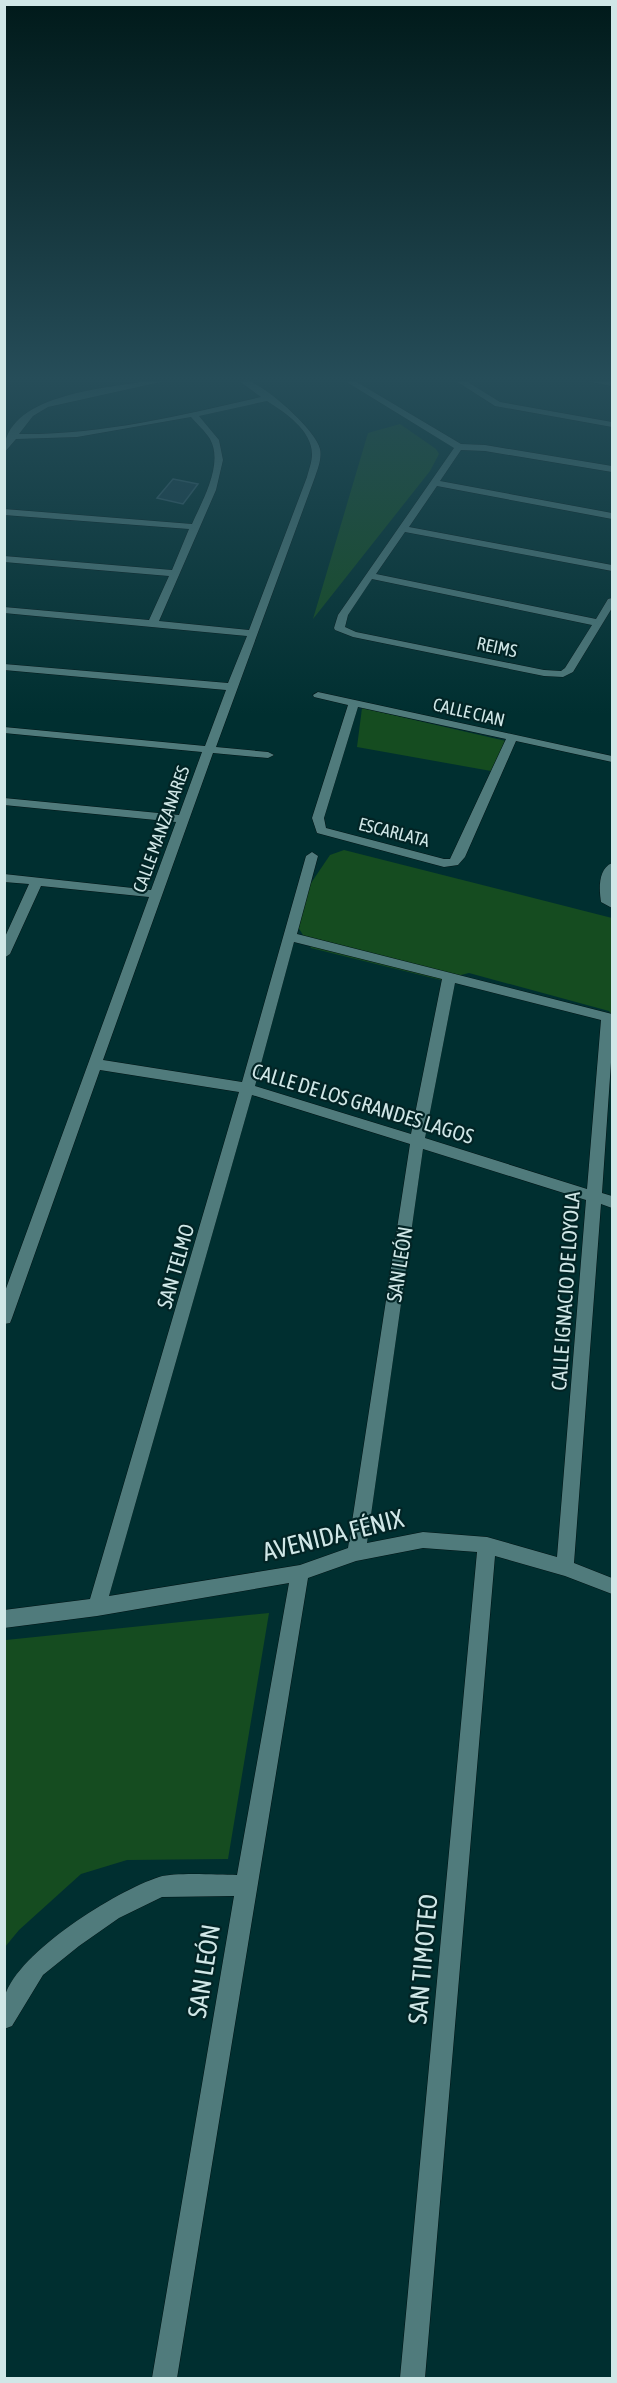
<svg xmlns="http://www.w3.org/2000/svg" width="617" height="2383" font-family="'Asap Condensed',sans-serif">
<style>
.green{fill:#154c20}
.building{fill:#183d4a;stroke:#395e6b;stroke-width:1.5}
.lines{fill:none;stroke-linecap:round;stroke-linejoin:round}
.street-casing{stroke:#011415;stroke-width:1}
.street{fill:#507b7c;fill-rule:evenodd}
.labels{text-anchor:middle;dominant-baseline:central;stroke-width:4.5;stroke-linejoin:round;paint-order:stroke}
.far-street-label{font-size:18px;fill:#d0e7e7;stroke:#022425}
.street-label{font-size:21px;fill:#d0e7e7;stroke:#022425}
.near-street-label{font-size:26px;fill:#d0e7e7;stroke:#022425}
</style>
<rect width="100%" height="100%" fill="#002f30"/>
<path class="green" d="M400,424L436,449L439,454L430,471L313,619L368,433Z
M362,708L506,741L491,771L357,747Z
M344,850L612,918V1015L609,1011L469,973L441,980L311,948L298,927L307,889L330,855Z
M269,1613L228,1859L127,1860L81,1874L19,1930L5,1947L4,1644L6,1640Z"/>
<path class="building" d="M173,479L198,484L183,504L157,498Z"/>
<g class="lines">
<g class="street-casing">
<path id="street" d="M146,381H165L48,407L33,416L19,434C102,435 181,415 261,397L239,381C242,381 246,380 249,381C267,387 316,430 320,449C322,458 318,468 315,477L216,747L268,752L274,755L268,758L213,753L103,1060L242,1082L306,856L312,852L318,856L297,934L612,1014V1048L602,1193L612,1196V1208L601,1204L574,1563L612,1578V1594L565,1576L495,1556L425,2378H400L477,1552L423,1548L356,1561L308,1578L177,2378H152L234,1896L162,1897L119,1918L79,1946L43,1975L12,2026L4,2029C4,2019 2,2005 5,1996C18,1952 116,1891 159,1877C177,1872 217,1875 237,1875L289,1583L97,1616L4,1628V1610L90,1599L239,1092L100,1070L12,1318L10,1323L4,1324V1294L149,897L41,886L10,954L4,958V939L29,884L4,882V874L151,890L176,822L4,805V798L179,815L202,752L4,733V727L205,746L226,690L4,670V664L228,683L247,636L4,613V607L149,620L169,576L4,562V556L172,570L189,529L4,515V509L192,524C202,501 224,464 210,439C205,431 197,424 191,417L77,437L16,439L4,453C4,394 104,389 146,381ZM267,401C284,412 312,430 312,454C312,462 309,469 307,477L249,630L159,621L216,490L223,460L219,440L199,416ZM294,942L442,979L411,1134L255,1086ZM455,983L601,1020L587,1189L425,1138ZM252,1095L410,1144L348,1548L300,1565L109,1596ZM423,1149L586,1200L557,1557L487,1537L423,1532L367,1543Z
M345,381H355L461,444L485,445L612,466V472L485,451L461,450L440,481L612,513V519L437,486L409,527L612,565V571L405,532L376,574L596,619L608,599L612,598V608L573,672L563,677L544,676L353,637L335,630L334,628L338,615L454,448ZM372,579L592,625L565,668L561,671L544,670L356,632L345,627L348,615Z
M456,381H466L500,402L612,422V427L495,406Z
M587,381L612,382V386Z
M318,692L612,756V762L516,741L465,857L458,865L444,867L317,833L312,818L348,705L314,697L313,695ZM358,707L506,739L450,859H444L326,828L324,818Z
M612,863V908L601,902C599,889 598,869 612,863Z"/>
</g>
<use href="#street" class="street"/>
</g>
<linearGradient id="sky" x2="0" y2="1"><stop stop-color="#001a1a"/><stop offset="0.53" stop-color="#264d59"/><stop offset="1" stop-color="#264d59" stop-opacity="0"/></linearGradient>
<rect width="617" height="715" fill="url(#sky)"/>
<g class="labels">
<g class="far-street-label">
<text transform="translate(497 647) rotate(12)">REIMS</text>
<text transform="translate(469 712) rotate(13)">CALLE CIAN</text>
<text transform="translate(161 829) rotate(-70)">CALLE MANZANARES</text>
<text transform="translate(394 832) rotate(14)">ESCARLATA</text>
</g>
<g class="street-label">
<text transform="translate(363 1103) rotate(17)">CALLE DE LOS GRANDES LAGOS</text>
<text transform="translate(399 1264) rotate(-81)">SAN LEÓN</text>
<text transform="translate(175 1266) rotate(-74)">SAN TELMO</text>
<text transform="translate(565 1291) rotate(-86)">CALLE IGNACIO DE LOYOLA</text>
</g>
<g class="near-street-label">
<text transform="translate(333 1535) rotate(-14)">AVENIDA FÉNIX</text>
<text transform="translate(423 1959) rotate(-85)">SAN TIMOTEO</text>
<text transform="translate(204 1971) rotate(-81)">SAN LEÓN</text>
</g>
</g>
<rect width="617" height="2383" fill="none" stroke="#d0e7e7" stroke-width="12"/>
</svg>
